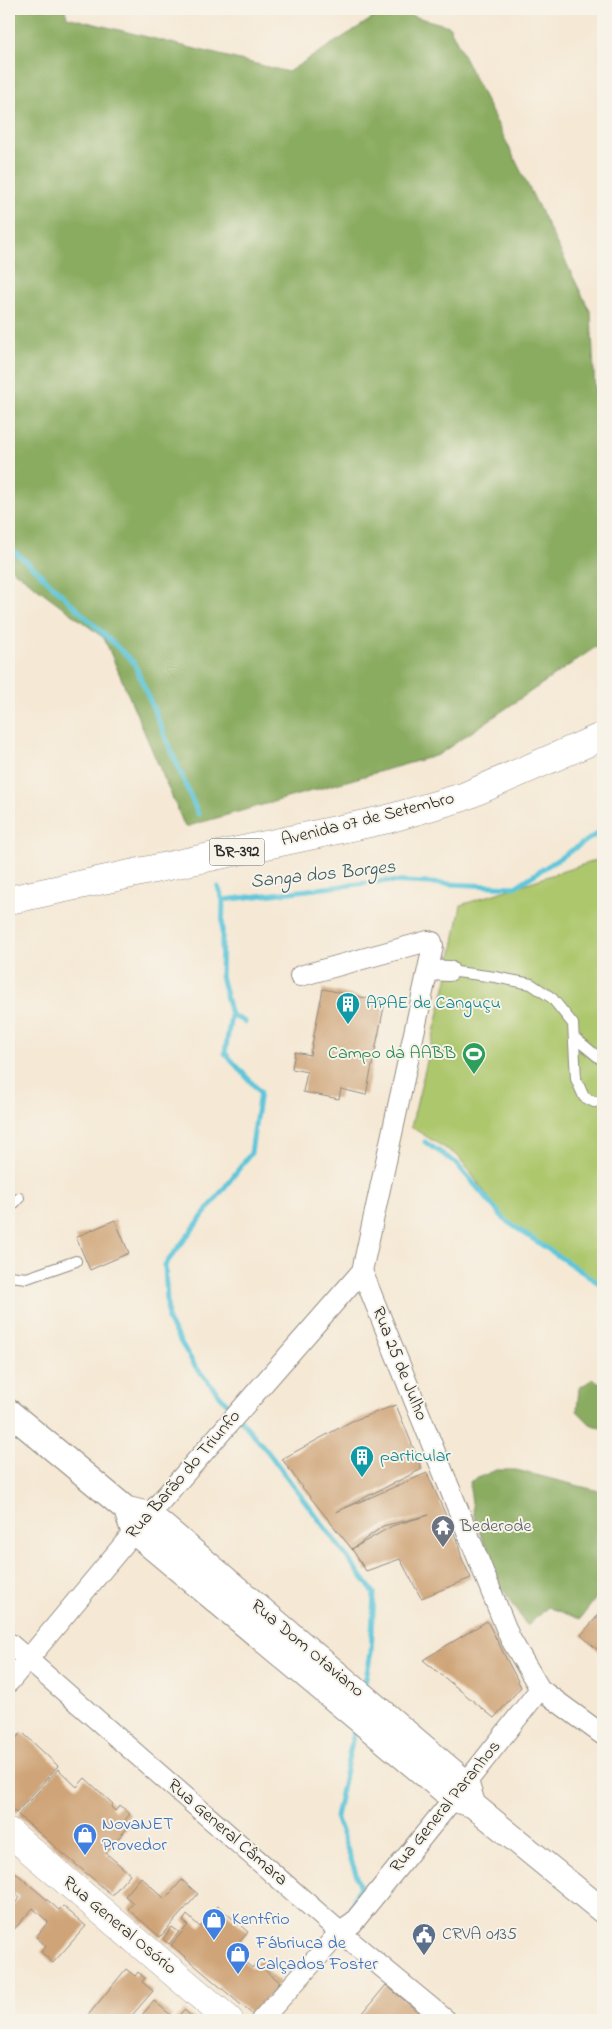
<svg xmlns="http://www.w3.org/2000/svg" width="612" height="2029" font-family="'Indie Flower',sans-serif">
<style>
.green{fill:#adc76d;stroke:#6c794c}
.forest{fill:#8aac60;stroke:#5a6c46}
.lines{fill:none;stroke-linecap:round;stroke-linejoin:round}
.stream{stroke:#5ec6da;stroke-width:5}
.building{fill:#cfa478}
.service-casing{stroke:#908a80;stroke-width:12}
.minor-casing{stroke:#908a80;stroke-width:22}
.tertiary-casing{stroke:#908a80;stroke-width:27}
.secondary-casing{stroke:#908a80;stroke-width:29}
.trunk-casing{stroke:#908a80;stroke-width:29}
.service{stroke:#fff;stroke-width:10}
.minor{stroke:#fff;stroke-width:20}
.tertiary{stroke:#fff;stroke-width:25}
.secondary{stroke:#fff;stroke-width:28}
.trunk{stroke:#fff;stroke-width:28}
.labels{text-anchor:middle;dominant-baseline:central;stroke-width:4;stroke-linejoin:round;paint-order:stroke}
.shield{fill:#f7f3e8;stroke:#686764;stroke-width:1}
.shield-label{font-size:16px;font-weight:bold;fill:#2b2b2b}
.street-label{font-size:18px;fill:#2b2b2b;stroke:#f7f3e8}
.culture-label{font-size:18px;fill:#0d838f;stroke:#f7f3e8;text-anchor:start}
.leisure-label{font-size:18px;fill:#27864d;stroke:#f7f3e8;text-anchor:end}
.worship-label{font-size:18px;fill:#5b616d;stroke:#f7f3e8;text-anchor:start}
.shop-label{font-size:18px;fill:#366cbe;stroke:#f7f3e8;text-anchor:start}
.service-label{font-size:18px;fill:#4e5e75;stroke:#f7f3e8;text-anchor:start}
.water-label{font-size:19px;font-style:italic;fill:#3a5a60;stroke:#f7f3e8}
</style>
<rect width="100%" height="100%" fill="#f7f3e8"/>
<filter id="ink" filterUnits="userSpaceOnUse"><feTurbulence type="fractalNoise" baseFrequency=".02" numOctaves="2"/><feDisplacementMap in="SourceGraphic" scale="10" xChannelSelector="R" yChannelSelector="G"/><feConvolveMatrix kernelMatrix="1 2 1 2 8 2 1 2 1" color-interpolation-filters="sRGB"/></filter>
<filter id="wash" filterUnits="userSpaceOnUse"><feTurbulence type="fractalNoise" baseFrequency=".0096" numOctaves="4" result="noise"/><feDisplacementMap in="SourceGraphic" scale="20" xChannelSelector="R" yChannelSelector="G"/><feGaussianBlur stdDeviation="1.12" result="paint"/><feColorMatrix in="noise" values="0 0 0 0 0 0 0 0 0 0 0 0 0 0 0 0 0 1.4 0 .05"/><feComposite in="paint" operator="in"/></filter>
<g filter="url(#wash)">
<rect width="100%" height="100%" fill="#f5e8d4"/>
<path class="green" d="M603,858V1286L506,1221L458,1156L411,1127L447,979L461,905Z"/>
<path class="forest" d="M9,9H65L67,17L288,72L387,9L449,26L591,313L603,551V642L438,755L185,827L104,638L9,567Z
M593,1379L603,1385V1429L590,1424L577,1411L579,1388Z
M496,1470H516L603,1492V1578L600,1593L580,1619L548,1607L527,1626L500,1585L474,1516L469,1482Z"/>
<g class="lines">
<path class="stream" d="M9,547L36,570L134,663L198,814
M218,887L223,900L384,881L515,887L603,830
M223,900L221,976L231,1015L245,1022
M231,1015L225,1053L260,1092L251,1153L165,1265L168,1321L195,1366L233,1411
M425,1142L456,1163L506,1221L603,1286
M240,1419L268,1452L374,1593L371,1653L364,1687
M348,1915L360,1885L336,1817L355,1727"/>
</g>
<g id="blocks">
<path class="building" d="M323,989L385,1002L366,1095L341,1089L339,1099L303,1092L307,1072L292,1069L295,1052L310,1055Z
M115,1220L129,1253L90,1270L76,1237Z
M396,1405L422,1469L336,1512L427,1473L456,1538L462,1559L471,1578L421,1598L400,1559L366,1571L352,1549L392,1526L429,1515L383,1526L352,1549L302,1487L282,1459L352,1421Z
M603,1610V1655L581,1635Z
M487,1621L521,1687L494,1718L423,1660Z
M22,1732L58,1766L16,1813L9,1807V1743L11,1744Z
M58,1769L77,1787L85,1778L113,1804L111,1807L115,1811L120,1805L130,1814L125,1820L130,1825L106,1853L130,1874L112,1895L18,1815Z
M9,1867L59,1910L63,1906L86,1926L53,1963L41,1952L46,1946L36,1937L48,1922L33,1908L10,1934L9,1933V1911L20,1897L15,1893L9,1901Z
M141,1877L165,1899L182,1880L198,1894L160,1937L128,1909L133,1903L125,1896Z
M218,1906L248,1932L232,1951L252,1968L260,1958L270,1967L266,1971L280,1982L253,2015L171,1945L188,1925L183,1921L187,1915L200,1927Z
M172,1927L179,1932L169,1944L163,1939Z
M126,1969L135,1976L138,1972L145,1978L142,1982L153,1991L128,2020H84Z
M386,1985L418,2012L412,2020H357Z
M154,2001L172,2016L168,2020H145L147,2019L142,2015Z
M184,2010L196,2020H174Z"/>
</g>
</g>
<g filter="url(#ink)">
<use href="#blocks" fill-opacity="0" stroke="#908a80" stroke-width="1"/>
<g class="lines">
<g class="service-casing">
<path id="service" d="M449,971L495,977L531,984L552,998L573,1024L576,1079L584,1097L594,1102L603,1100
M575,1038L603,1061
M9,1209L19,1198
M9,1276L27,1278L76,1261"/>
</g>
<g class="minor-casing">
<path id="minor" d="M428,970L449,971
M300,976L428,941L432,942L433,946L362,1271L510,1638L540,1689L603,1735
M9,1643L348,1939L446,2020
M9,1682L134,1532L362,1271
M261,2020L340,1932L352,1924L466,1783L540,1689"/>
</g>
<g class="tertiary-casing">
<path id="tertiary" d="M9,1412L126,1509L150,1515L466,1783L473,1805
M126,1509L134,1532L454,1799L473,1805L603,1911"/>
</g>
<g class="secondary-casing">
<path id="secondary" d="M9,1832L229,2020"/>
</g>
<g class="trunk-casing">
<path id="trunk" d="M9,900L388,819L463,797L603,736"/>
</g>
<use href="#service" class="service"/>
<use href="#minor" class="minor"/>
<use href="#tertiary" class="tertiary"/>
<use href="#secondary" class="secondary"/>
<use href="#trunk" class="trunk"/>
</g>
</g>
<defs>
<g id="building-pin" transform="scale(1.25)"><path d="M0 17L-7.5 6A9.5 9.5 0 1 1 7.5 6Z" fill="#0f9aa8" stroke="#f7f3e8"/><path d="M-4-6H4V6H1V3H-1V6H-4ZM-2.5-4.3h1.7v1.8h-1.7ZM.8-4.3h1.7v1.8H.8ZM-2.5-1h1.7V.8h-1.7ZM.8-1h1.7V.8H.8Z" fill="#fff"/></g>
<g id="stadium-pin" transform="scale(1.25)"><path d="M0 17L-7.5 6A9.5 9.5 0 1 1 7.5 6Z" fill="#2e9e5b" stroke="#f7f3e8"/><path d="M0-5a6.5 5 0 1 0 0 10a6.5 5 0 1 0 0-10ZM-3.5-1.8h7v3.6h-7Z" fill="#fff"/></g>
<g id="temple-pin" transform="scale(1.25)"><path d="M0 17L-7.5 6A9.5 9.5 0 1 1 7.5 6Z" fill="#6b7280" stroke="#f7f3e8"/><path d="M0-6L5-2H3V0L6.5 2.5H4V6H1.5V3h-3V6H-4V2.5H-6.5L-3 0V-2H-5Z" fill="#fff"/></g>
<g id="shop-pin" transform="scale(1.25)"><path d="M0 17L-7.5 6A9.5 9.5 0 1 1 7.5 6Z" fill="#3f7fe0" stroke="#f7f3e8"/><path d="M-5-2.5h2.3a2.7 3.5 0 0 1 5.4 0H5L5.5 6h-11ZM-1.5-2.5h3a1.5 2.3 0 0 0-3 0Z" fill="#fff"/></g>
<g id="civic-pin" transform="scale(1.25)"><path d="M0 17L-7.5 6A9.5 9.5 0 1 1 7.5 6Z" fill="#5c6f8a" stroke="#f7f3e8"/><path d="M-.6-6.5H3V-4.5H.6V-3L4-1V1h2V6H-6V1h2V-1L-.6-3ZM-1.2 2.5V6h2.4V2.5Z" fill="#fff"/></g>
</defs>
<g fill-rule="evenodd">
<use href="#building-pin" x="348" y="1004"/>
<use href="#stadium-pin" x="474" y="1054"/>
<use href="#building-pin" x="362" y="1457"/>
<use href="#temple-pin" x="443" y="1527"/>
<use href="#shop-pin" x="85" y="1835"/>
<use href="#shop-pin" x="214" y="1920"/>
<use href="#civic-pin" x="424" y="1935"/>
<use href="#shop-pin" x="238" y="1954"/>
</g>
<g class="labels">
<rect class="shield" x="209.5" y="838.5" width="55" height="27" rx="4"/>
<g class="shield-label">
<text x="237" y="852">BR-392</text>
</g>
<g class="street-label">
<text transform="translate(368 820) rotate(-14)">Avenida 07 de Setembro</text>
<text transform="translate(399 1364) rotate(68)">Rua 25 de Julho</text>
<text transform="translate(184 1475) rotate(-49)">Rua Barão do Triunfo</text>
<text transform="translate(307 1649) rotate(40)">Rua Dom Otaviano</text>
<text transform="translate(446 1807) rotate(-51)">Rua General Paranhos</text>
<text transform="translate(227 1833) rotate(41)">Rua General Câmara</text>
<text transform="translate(119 1926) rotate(40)">Rua General Osório</text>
</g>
<g class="culture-label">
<text x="366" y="1004">APAE de Canguçu</text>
<text x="380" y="1457">particular</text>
</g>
<g class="leisure-label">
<text x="456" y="1054">Campo da AABB</text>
</g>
<g class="worship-label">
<text x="460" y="1527">Bederode</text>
</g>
<g class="shop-label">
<text x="102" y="1825">NovaNET<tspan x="102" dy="21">Provedor</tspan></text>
<text x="232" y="1920">Kentfrio</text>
<text x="256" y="1944">Fábriuca de<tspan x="256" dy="21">Calçados Foster</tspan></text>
</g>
<g class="service-label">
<text x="442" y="1935">CRVA 0135</text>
</g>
<g class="water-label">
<text transform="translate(323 875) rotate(-6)">Sanga dos Borges</text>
</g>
</g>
<rect width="612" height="2029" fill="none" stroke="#f7f3e8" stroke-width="30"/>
</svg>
